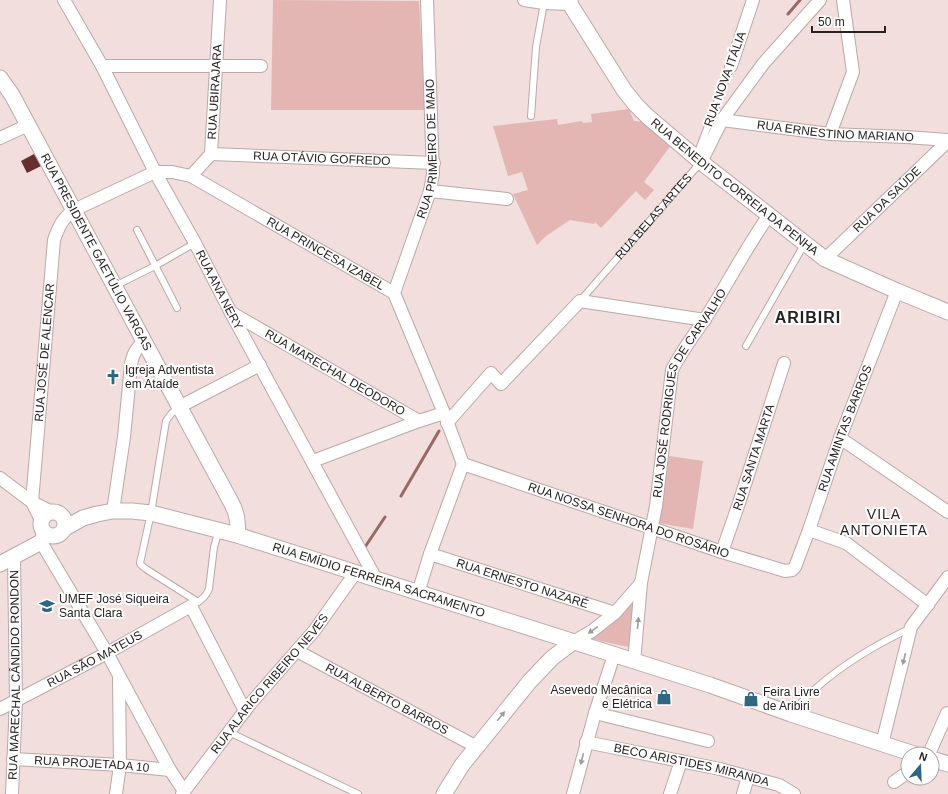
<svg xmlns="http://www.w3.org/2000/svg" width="948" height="794" font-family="Helvetica,sans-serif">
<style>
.green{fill:#e3b6b4}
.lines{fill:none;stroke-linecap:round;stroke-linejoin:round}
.stream{stroke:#986867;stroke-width:3}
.building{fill:#662e2e}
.service-casing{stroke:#bba9a8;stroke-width:8}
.minor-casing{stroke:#bba9a8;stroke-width:14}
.tertiary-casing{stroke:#bba9a8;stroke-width:17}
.service{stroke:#fff;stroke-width:6}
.minor{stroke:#fff;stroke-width:12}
.tertiary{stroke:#fff;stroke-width:15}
.oneway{fill:#9e9b9b}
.labels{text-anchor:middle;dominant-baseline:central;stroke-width:4;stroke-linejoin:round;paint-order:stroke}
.street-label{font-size:12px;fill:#282121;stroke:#fff}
.poi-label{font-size:12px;fill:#282121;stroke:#fff;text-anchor:start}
.quarter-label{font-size:14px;letter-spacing:1px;fill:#282121;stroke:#fff}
.district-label{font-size:16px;font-weight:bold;letter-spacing:1px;fill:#282121;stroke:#fff}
</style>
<rect width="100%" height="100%" fill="#f1dedd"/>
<path class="green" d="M273,0L419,1L425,110H271Z
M629,109L634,121L643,122L671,145L644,182L654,190L645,200L636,191L601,228L595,222L594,224L570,220L546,236L537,245L513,194L528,190L522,172L508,176L493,126L557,119L558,125L582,121L583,123L592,122L591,114Z
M669,456L703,461L693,529L658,523Z
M630,601L637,606L633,648L587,638Z"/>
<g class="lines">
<path class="stream" d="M788,14L800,0
M401,496L439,431
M365,547L385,517"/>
</g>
<path class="building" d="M34,154L41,166L27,173L21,161Z"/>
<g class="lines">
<g class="service-casing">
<g id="service">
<path d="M531,116L536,47L544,3"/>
<path d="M696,157L731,66"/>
<path d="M137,230L177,308"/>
<path d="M115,286L155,266L195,243"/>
<path id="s1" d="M580,301L701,162"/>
<path d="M746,346L805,243"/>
<path d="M179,407L171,414L166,421L151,513L140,563L141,565L146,569L198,602"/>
<path d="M196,603C202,600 206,596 209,589L214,547L219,530"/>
<path d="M791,714C799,705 806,696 815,689C842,665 879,643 911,628"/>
<path d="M229,732L358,794"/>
</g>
</g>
<g class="minor-casing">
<g id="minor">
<path id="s2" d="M64,0L102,66L155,172L195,243L231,313L376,579"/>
<path d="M524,0L544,3L570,4"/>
<path d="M102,66H261"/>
<path d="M731,66L753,0"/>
<path id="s3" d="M722,120L830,134L906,137L948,140"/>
<path d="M830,134L853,72L843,0"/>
<path d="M0,138L28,125"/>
<path id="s4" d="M211,154L434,163"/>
<path d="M701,162L722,120L763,64L820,0"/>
<path id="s5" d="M191,176L211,154L220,0"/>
<path d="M430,191L507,199"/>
<path id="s6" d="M825,259L948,141"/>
<path id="s7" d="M394,293L430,191L433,174L427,0"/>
<path id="s8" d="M232,313L419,421"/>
<path d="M179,407L260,365"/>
<path d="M447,423L491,373L501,384L580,301L705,320"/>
<path d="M840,438L948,512"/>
<path d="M313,461L419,421L444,413"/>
<path id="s9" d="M463,464L722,552L785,571L792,570L795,567L809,530L840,438L897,291"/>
<path d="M0,478L32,502L52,512"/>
<path id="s10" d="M32,502L54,240C59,226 62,219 74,210L155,172H172L191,176L394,293L444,413L463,464"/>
<path d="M32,502L41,520"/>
<path d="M113,511L124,437L131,364C133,354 136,348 144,342"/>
<path d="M809,530L846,543L928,605"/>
<path d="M41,542L107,653L170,770L184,791"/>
<path id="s11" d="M722,552L739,503L784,363"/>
<path id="s12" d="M430,554L615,613"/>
<path d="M418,593L430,554L463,464"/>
<path d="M573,642L592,631L615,613L641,583"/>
<path id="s13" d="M297,651L477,747"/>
<path id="s14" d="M634,662L641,583L656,506L672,370C683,348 699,329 712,308C731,277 748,245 769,215"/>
<path id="s15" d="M0,709L107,653L191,606L245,711"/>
<path d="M595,713L708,741"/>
<path id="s16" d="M586,742L720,769L779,785L794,794"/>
<path d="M882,744L911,627L948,577"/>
<path d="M929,754L947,713"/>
<path id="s17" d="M13,759L120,765L170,770"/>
<path d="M894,782L908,772"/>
<path id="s18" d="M12,794L16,701L14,557"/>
<path d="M116,794L120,765L119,678"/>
<path id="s19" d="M182,794L250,704L314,631L356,572"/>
<path d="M573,794L595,713L614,655"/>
<path d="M670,794L681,761"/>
<path d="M743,794L748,777"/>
</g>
</g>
<g class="tertiary-casing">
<g id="tertiary">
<path id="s20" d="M570,0V4L624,90L636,105L647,116L701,162L825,259L897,291L948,312"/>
<path id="s21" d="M0,78L12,95C85,230 157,367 231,502C237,513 239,522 237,535"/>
<circle cx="53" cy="524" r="12"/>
<path id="s22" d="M65,528L83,518L97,514L113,511H132L151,513L237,535L710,685L791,714L914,754"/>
<path d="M0,564L41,542L45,534"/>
<path d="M932,759L948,764"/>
<path d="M444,794L462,765L530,681L552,658L573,642"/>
</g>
</g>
<use href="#service" class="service"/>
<use href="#minor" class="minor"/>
<use href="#tertiary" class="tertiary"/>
</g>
<defs><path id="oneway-solid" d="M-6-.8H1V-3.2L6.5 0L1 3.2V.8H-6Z"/></defs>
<g class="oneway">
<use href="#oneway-solid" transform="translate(638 623) rotate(-85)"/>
<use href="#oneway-solid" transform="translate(593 630) rotate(145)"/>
<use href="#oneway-solid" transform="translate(904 659) rotate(104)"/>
<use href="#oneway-solid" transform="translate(501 716) rotate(-51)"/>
<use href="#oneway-solid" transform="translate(582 759) rotate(104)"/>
</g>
<defs>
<g id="church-bare" transform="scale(1.2)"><path d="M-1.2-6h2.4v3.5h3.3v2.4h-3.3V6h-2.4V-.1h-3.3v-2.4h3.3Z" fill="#2f6681" stroke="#fff" stroke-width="2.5" paint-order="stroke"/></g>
<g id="school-bare" transform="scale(1.2)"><path d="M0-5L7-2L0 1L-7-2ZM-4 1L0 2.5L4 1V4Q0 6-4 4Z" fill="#2f6681" stroke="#fff" stroke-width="2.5" paint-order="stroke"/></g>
<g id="shop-bare" transform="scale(1.2)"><path d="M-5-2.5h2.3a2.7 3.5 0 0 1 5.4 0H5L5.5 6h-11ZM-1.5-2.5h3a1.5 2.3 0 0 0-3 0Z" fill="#2f6681" stroke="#fff" stroke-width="2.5" paint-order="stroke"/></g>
</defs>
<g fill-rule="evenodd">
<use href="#church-bare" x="113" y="377"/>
<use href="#school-bare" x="47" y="606"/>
<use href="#shop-bare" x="664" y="697"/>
<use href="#shop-bare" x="751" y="699"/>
</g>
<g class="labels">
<g class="street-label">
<text transform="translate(725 79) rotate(-70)">RUA NOVA ITÁLIA</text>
<text stroke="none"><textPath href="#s5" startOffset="92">RUA UBIRAJARA</textPath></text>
<text stroke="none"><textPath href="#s3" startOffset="114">RUA ERNESTINO MARIANO</textPath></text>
<text stroke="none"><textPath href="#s7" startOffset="150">RUA PRIMEIRO DE MAIO</textPath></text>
<text stroke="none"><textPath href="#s4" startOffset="111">RUA OTÁVIO GOFREDO</textPath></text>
<text stroke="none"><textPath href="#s20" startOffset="253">RUA BENEDITO CORREIA DA PENHA</textPath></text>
<text stroke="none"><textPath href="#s6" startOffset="86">RUA DA SAÚDE</textPath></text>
<text stroke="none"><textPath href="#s1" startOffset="112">RUA BELAS ARTES</textPath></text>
<text stroke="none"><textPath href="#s21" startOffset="199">RUA PRESIDENTE GAETÚLIO VARGAS</textPath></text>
<text stroke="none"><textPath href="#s10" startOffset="581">RUA PRINCESA IZABEL</textPath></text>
<text stroke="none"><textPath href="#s2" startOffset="329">RUA ANA NERY</textPath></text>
<text stroke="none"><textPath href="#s10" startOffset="150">RUA JOSÉ DE ALENCAR</textPath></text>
<text stroke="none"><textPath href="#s8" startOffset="119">RUA MARECHAL DEODORO</textPath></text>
<text stroke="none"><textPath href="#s14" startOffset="278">RUA JOSÉ RODRIGUES DE CARVALHO</textPath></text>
<text stroke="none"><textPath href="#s9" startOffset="498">RUA AMINTAS BARROS</textPath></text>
<text stroke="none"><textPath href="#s11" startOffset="100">RUA SANTA MARTA</textPath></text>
<text stroke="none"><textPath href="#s9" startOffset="175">RUA NOSSA SENHORA DO ROSÁRIO</textPath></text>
<text stroke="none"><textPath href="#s22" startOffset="327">RUA EMÍDIO FERREIRA SACRAMENTO</textPath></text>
<text stroke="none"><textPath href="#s12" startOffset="97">RUA ERNESTO NAZARÉ</textPath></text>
<text stroke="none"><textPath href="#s15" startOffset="107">RUA SÃO MATEUS</textPath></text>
<text stroke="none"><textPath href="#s18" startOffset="119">RUA MARECHAL CÂNDIDO RONDON</textPath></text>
<text stroke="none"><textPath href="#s19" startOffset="141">RUA ALARICO RIBEIRO NEVES</textPath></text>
<text stroke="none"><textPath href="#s13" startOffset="102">RUA ALBERTO BARROS</textPath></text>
<text stroke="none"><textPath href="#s17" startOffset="79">RUA PROJETADA 10</textPath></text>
<text stroke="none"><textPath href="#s16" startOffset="108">BECO ARISTIDES MIRANDA</textPath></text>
</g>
<g class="poi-label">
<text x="125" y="370">Igreja Adventista<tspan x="125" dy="14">em Ataíde</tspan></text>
<text x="59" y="599">UMEF José Siqueira<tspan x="59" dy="14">Santa Clara</tspan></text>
<text x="652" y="690" text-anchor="end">Asevedo Mecânica<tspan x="652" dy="14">e Elétrica</tspan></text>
<text x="763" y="692">Feira Livre<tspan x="763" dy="14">de Aribiri</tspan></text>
</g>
<g class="quarter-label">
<text x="884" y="514">VILA<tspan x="884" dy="16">ANTONIETA</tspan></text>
</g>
<g class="district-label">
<text x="808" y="317">ARIBIRI</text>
</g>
</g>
<g transform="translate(920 766) rotate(19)"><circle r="19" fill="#ffffff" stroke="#a9a6a6"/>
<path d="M0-3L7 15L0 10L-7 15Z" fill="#2f6681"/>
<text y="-6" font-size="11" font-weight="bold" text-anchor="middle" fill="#282121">N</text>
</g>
<path d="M812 26v6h73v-6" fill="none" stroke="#282121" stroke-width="2"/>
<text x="818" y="26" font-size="12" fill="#282121" stroke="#ffffff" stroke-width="3" paint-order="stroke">50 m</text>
</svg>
